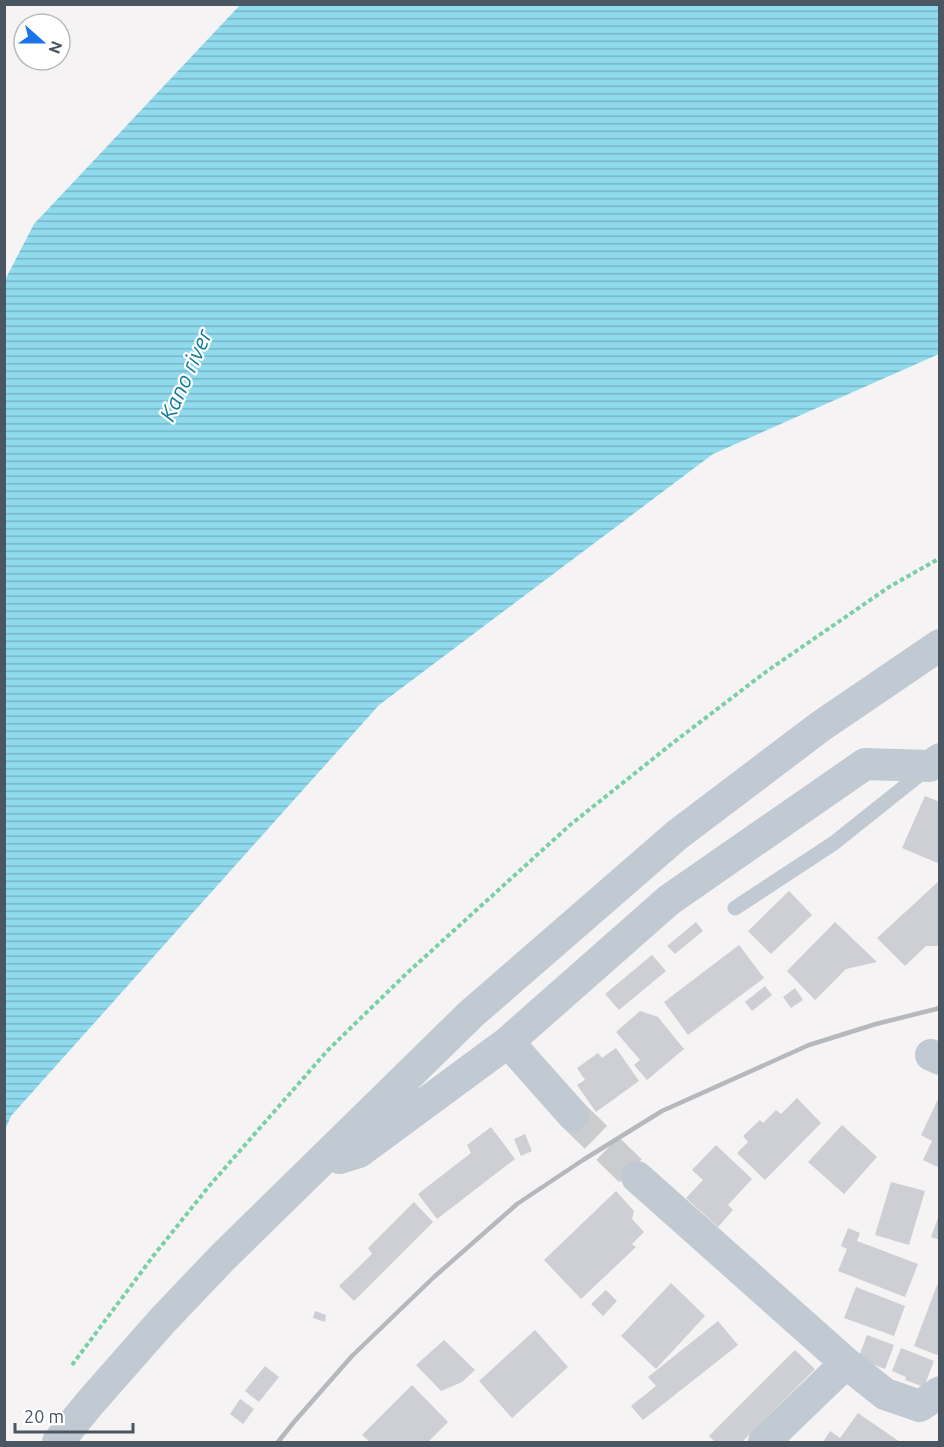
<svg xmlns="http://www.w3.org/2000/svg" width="944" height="1447" font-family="Ubuntu,sans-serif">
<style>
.water{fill:url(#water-rules)}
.building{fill:#cdcfd5}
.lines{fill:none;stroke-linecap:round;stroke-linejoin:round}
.minor-tunnel{stroke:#caccce;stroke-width:32;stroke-dasharray:32 16;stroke-linecap:butt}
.path{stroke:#7ad0a6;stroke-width:4;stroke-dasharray:4.5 3;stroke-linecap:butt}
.service{stroke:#c1cad2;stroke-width:15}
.minor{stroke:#c1cad2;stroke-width:32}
.rail{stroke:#b5b8bd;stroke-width:4.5}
.labels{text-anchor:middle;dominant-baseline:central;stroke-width:4.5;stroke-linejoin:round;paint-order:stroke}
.water-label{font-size:22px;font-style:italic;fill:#0c7c9b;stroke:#fff}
</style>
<defs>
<pattern id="water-rules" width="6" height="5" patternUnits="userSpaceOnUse" patternTransform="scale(1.5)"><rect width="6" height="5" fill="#90daee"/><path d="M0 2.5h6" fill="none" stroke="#78b4c4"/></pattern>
</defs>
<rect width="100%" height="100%" fill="#f5f3f3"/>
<path class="water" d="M240,5H939V354L713,454L379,705L11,1116L5,1130V280L34,224Z"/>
<path class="building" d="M925,796L940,802V864L902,848Z
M940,880V946H926L905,966L877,938Z
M789,891L812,915L771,954L748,931Z
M696,922L703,931L675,954L667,946Z
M835,922L877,962L846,969L815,1000L787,971Z
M739,945L764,978L688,1035L664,1002Z
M652,955L666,971L619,1010L605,994Z
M765,986L772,995L752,1011L745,1002Z
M795,988L803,1000L791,1008L783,997Z
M640,1011L658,1017L684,1049L647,1080L634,1065L640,1060L616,1032Z
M616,1048L639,1081L596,1112L577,1085L585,1080L577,1068L598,1053L602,1058Z
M940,1095V1168L923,1160L932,1141L921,1135Z
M797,1098L821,1123L765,1180L737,1153L748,1142L743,1136L760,1120L763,1123L776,1110L781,1114Z
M842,1125L877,1157L844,1194L808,1162Z
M491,1127L515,1159L437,1219L418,1194L471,1153L467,1145Z
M525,1134L532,1151L521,1156L514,1139Z
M716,1145L752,1179L728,1205L733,1210L718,1227L686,1198L703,1180L692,1170Z
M891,1182L925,1191L909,1245L875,1235Z
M616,1191L634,1211L632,1219L644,1232L632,1244L636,1247L581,1299L544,1260Z
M414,1202L433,1222L354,1301L339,1286L372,1254L368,1248Z
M939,1215H940V1240L931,1237Z
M848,1228L860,1233L857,1241L918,1264L905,1297L838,1271L847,1249L841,1246Z
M939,1280H940V1356L914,1346Z
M671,1283L705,1316L656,1369L621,1336Z
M856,1287L905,1306L894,1336L844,1318Z
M606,1290L617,1301L603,1316L591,1304Z
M315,1311L326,1315L325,1322L313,1318Z
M718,1321L738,1345L643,1420L631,1406L656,1386L648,1377Z
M535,1330L568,1367L512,1418L479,1381Z
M867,1335L894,1345L885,1369L858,1359Z
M444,1340L475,1370L462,1382L441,1391L416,1365Z
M901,1348L934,1361L924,1387L905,1380L906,1377L892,1371Z
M795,1350L815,1369L742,1442H715L709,1436Z
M265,1366L279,1377L259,1402L245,1391Z
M412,1385L448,1422L428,1442H370L362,1435Z
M240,1399L254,1409L243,1424L230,1414Z
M858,1413L900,1442H823L830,1431L840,1438Z"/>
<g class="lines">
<path class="minor-tunnel" d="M573,1115L637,1177"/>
<path class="path" d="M72,1365L154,1255L210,1185L328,1050L406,974L570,825L674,742L767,671L889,587L940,558"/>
<path class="service" d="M735,908L834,843L928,768"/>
<path class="minor" d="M508,1042L669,900L865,764L930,766L940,759
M931,1055L940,1059
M340,1158L359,1152L508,1042L573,1115
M637,1177L846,1363L885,1394L920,1406L940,1392
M58,1442L89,1404L162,1321L222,1258L471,1014L677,835L821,726L940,645
M764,1442L846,1363"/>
<path class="rail" d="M278,1442L294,1422L352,1356L434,1277L517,1204L583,1160L662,1111L809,1045L876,1024L940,1008"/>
</g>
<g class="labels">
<g class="water-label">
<text transform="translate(185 375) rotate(-66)">Kano river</text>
</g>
</g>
<rect width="944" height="1447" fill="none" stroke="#4a5661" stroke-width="12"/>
<g transform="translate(42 42) rotate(111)"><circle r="28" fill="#ffffff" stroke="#b7bbc0" stroke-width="1.5"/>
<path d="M0-4.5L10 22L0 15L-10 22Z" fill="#1a73e8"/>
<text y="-9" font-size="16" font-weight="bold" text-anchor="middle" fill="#4a5661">N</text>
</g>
<path d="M15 1423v9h118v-9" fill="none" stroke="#4a5661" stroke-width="3"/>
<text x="24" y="1423" font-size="18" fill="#4a5661" stroke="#ffffff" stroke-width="4.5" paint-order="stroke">20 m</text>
</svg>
